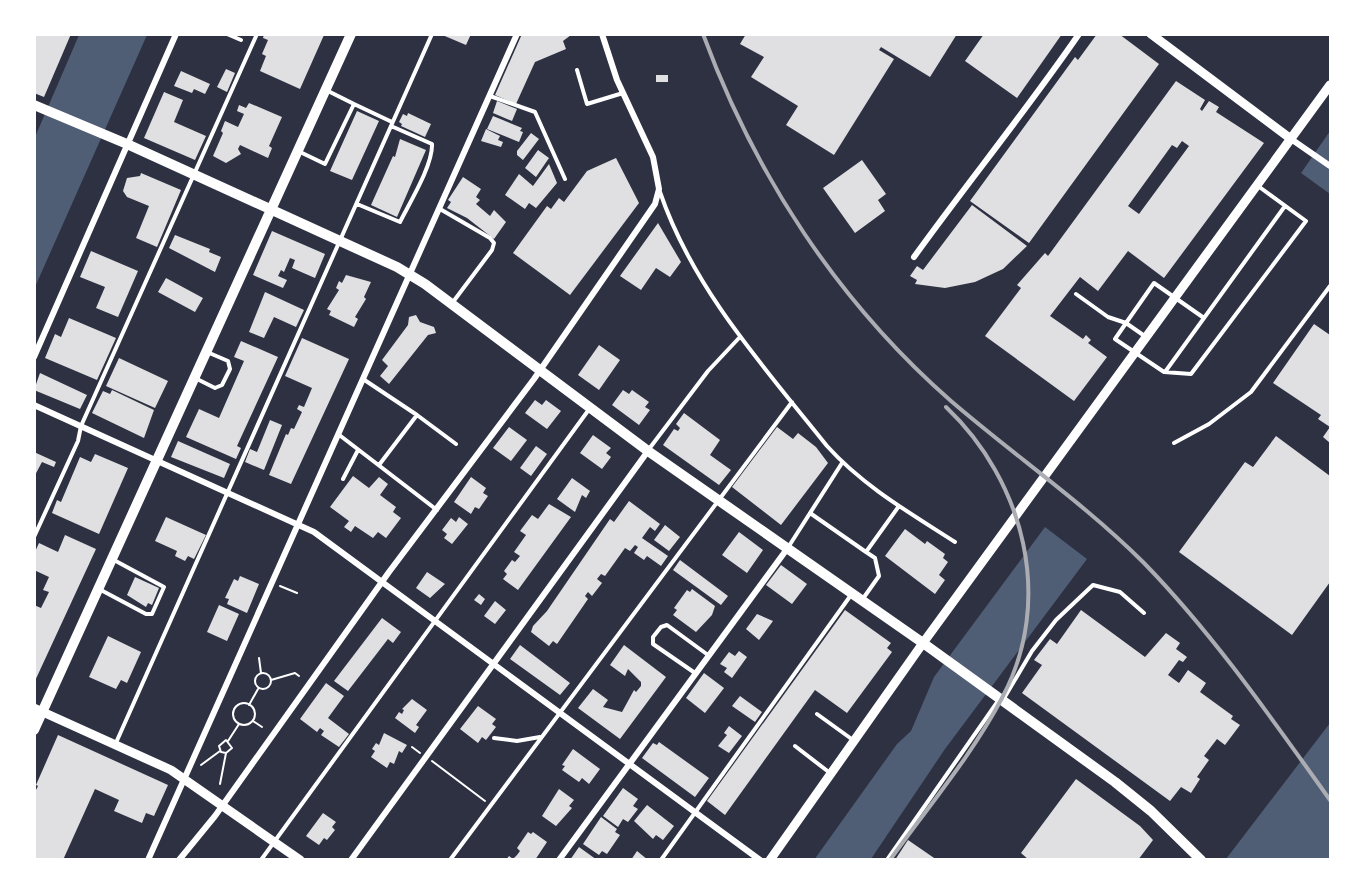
<svg xmlns="http://www.w3.org/2000/svg" width="1365" height="894" font-family="Montserrat,sans-serif">
<style>
.water{fill:#4f5d75}
.building{fill:#e0e0e3;fill-rule:evenodd}
.lines{fill:none;stroke-linecap:round;stroke-linejoin:round}
.path{stroke:#fff;stroke-width:2}
.service{stroke:#fff;stroke-width:4}
.minor{stroke:#fff;stroke-width:6}
.tertiary{stroke:#fff;stroke-width:9}
.secondary{stroke:#fff;stroke-width:10}
.rail{stroke:#abadb3;stroke-width:4}
</style>
<rect width="100%" height="100%" fill="#2d3142"/>
<path class="water" d="M79,35H147L35,287V137Z
M1330,131V194L1301,173Z
M1045,527L1087,559L945,749L871,859L814,860L897,744L911,731L934,677Z
M1330,723V859H1226Z"/>
<path class="building" d="M34,34H71L44,97L34,93Z
M264,34L324,35L300,89L260,71L266,56L262,54L268,40L263,38Z
M440,34H471L466,45Z
M522,34L571,35L563,41L566,49L535,62L516,104L495,95Z
M746,34H957L930,77L881,47L879,50L894,59L834,155L786,125L798,106L751,77L764,57L740,44Z
M984,34H1062L1017,98L965,61Z
M1097,34H1119L1159,64L1029,243L970,201L1075,57L1078,60Z
M226,69L235,73L227,92L217,87Z
M181,71L210,84L205,94L194,89L192,93L174,86Z
M656,75H668V82H656Z
M1176,81L1205,100L1200,109L1202,111L1209,101L1219,107L1216,112L1264,143L1164,278L1128,251L1098,291L1080,277L1050,316L1083,339L1086,335L1091,340L1088,343L1107,357L1074,401L985,336L1021,288L1017,285L1045,253L1048,256ZM1182,141L1189,146L1139,214L1128,206L1172,145L1177,148Z
M164,92L183,100L174,122L206,136L195,160L144,138Z
M497,101L517,109L512,121L493,113Z
M249,103L282,117L269,146L272,148L268,158L240,145L238,149L241,154L226,163L213,156L223,133L221,131L225,121L238,127L244,114L237,111L239,105L246,108Z
M357,111L379,121L352,180L330,171Z
M408,113L431,124L425,137L401,126L402,124L399,122L403,114L407,116Z
M493,116L522,128L520,131L523,132L519,142L487,129Z
M486,129L500,136L498,140L503,142L501,147L481,141Z
M531,133L539,139L523,160L517,155V151Z
M400,139L426,150L397,217L371,205L393,156L395,157Z
M538,150L549,158L536,177L525,168Z
M616,158L639,203L570,295L513,253L547,206L551,209L559,198L564,202L587,171Z
M862,160L886,194L878,200L885,211L855,233L823,188Z
M549,164L557,183L536,208L529,203L525,209L505,195L519,174L533,186Z
M141,173L181,190L157,247L136,238L149,206L127,197L123,191L127,178L140,176Z
M463,177L481,189L476,197L480,200L476,204L490,216L494,210L506,222L494,239L467,218L447,208L451,202L448,200Z
M972,205L1027,246L1003,269L975,282L945,288L915,284L917,280L910,276L917,266L923,270Z
M658,223L681,262L670,277L656,268L641,290L620,276Z
M272,231L325,254L315,278L292,268L295,260L290,258L284,272L281,270L278,276L287,280L283,288L253,275Z
M175,235L210,249L209,252L221,257L215,272L169,248Z
M91,251L138,271L118,317L96,308L105,287L80,277Z
M346,275L371,282L364,297L366,299L355,317L358,319L354,327L329,315L331,311L327,309L339,290L336,288L339,281L342,283Z
M166,278L203,298L195,312L158,292Z
M265,292L304,310L296,327L274,317L264,338L249,332Z
M416,315L420,322L434,327L436,333L428,335L389,384L380,376L388,366L382,360L408,325L409,317Z
M69,318L116,338L97,380L45,358L55,334L61,337Z
M1314,324L1330,335V443L1323,437L1330,427L1318,419L1321,415L1273,383Z
M302,338L349,359L291,484L269,475L286,434L288,435L291,428L294,429L302,412L297,409L299,405L304,407L312,388L285,376Z
M241,341L278,357L237,446L241,448L236,459L186,437L199,409L219,418L244,361L234,357Z
M599,345L620,360L599,390L578,375Z
M119,358L168,381L155,408L106,386Z
M40,373L87,395L80,409L34,390Z
M112,390L154,410L144,438L92,413L103,391L110,394Z
M623,390L629,394L632,390L649,402L645,407L650,410L639,425L612,405Z
M535,400L542,405L546,400L561,411L547,429L525,413Z
M684,413L720,440L710,455L731,470L719,485L663,445L674,429L678,431L680,428L676,424Z
M270,420L282,425L264,470L245,462L250,449L257,452Z
M509,427L527,440L511,461L493,448Z
M777,427L793,439L798,433L816,447L828,463L781,525L732,487Z
M593,435L611,448L606,453L611,457L602,469L580,453Z
M1276,436L1330,476V582L1292,635L1179,552L1245,462L1253,467Z
M178,441L230,464L224,478L171,457Z
M536,446L547,454L531,476L520,468Z
M34,452L56,462L54,467L42,462L34,477Z
M95,454L128,468L99,534L52,513L57,500L61,502L80,457L91,462Z
M353,476L369,488L379,477L388,484L380,495L396,507L393,512L401,518L386,538L378,532L373,538L355,526L351,532L344,527L349,521L330,507Z
M471,477L486,488L483,493L488,496L479,509L475,507L471,514L454,502Z
M572,478L590,491L586,498L582,495L575,512L557,499Z
M629,501L660,524L655,531L650,527L642,538L668,556L661,566L647,556L644,560L634,553L638,547L635,545L630,551L625,548L605,576L601,574L597,579L602,583L592,596L588,592L585,596L588,599L557,644L553,641L549,646L531,632L533,626L547,611L610,519L614,522Z
M549,504L571,517L518,590L503,579L507,574L504,571L512,560L515,562L520,556L514,552L526,535L520,531L532,515L538,519Z
M166,517L206,535L194,559L188,556L185,561L175,556L177,551L155,541Z
M459,517L468,524L452,544L444,538L447,534L442,530L451,518L456,522Z
M665,525L680,537L669,551L654,540Z
M905,529L925,544L927,541L945,554L943,558L948,562L939,575L945,580L935,594L885,556Z
M739,532L763,550L747,573L722,555Z
M65,535L96,549L34,683V605L41,608L49,592L43,590L49,577L34,570V554L39,543L58,552Z
M680,560L728,596L721,605L673,570Z
M781,565L807,584L792,604L766,585Z
M427,572L445,584L430,598L416,588Z
M240,576L259,584L247,613L227,604L229,599L225,598L234,579L238,581Z
M135,577L159,588L152,605L148,603L146,607L127,595Z
M692,589L715,606L712,615L696,632L673,615L677,610L674,608L687,590L690,592Z
M479,594L485,599L481,605L474,600Z
M495,601L506,610L495,624L484,616Z
M219,605L239,614L227,641L207,632Z
M845,610L891,643L887,648L892,652L847,713L815,690L725,815L707,801Z
M1081,610L1145,657L1166,633L1180,643L1176,649L1187,657L1183,662L1179,660L1168,675L1179,683L1188,670L1206,683L1200,692L1233,716L1231,719L1240,725L1225,745L1217,739L1204,756L1209,760L1197,777L1200,779L1191,793L1181,787L1170,801L1022,693L1042,665L1034,660L1050,639L1057,644Z
M757,614L773,621L759,640L746,629Z
M382,618L401,632L393,643L388,639L348,691L334,681Z
M108,636L141,652L127,683L121,680L116,689L89,677Z
M520,645L570,683L560,695L510,659Z
M624,645L666,677L620,739L578,708L593,689L608,700L603,707L622,712L634,690L636,692L641,686V682L628,669L625,676L610,665Z
M739,651L747,657L732,678L724,672L727,668L720,664L729,652L735,656Z
M704,673L724,688L705,713L686,698Z
M326,683L344,696L328,718L349,734L339,747L321,735L324,731L320,728L317,732L300,719Z
M740,696L762,712L755,722L732,706Z
M412,699L427,710L416,725L419,727L415,733L395,718L399,712L402,714L404,710L402,709Z
M478,706L496,719L492,724L496,727L486,740L482,737L478,743L460,729Z
M729,726L742,736L729,753L718,746L727,735L724,733Z
M384,733L407,745L402,753L399,751L394,764L390,762L387,768L371,757L375,751L372,749L376,743L379,745Z
M58,735L168,785L154,816L146,813L142,823L114,811L119,800L95,789L63,860H34V794L38,786L36,785Z
M659,742L709,778L695,797L642,758L653,743L657,745Z
M573,749L600,769L589,784L582,778L579,782L562,770L565,766L562,765Z
M1076,779L1140,826L1153,840L1138,860H1029L1021,853Z
M623,788L638,799L633,806L638,809L628,822L623,819L618,827L603,816Z
M559,789L574,800L569,806L572,808L556,826L542,816Z
M647,805L674,826L663,840L656,835L653,839L634,821Z
M323,813L336,822L332,827L335,830L327,840L324,838L319,845L306,836Z
M601,817L617,829L615,832L620,835L607,854L602,851L599,855L583,844Z
M528,832L531,834L533,832L547,842L535,860H506L509,856L513,859L517,855L520,851L517,848Z
M908,840L937,860H895Z
M579,847L597,860H570Z
M637,851L648,860H631Z"/>
<g class="lines">
<path class="path" d="M280,586L297,593
M259,658L261,673
M255 681a8 8 0 1 1 16 0a8 8 0 1 1-16 0Z
M271,680L295,673L299,676
M233 714a11 11 0 1 1 22 0a11 11 0 1 1-22 0Z
M249,705L258,689
M253,721L262,727
M228,741L239,724
M412,747L420,753
M432,761L485,801
M201,765L220,751
M220,784L226,753L232,748L226,740L219,746L221,752L226,753"/>
<path class="service" d="M227,34L241,40
M577,70L587,104L623,93
M490,96L535,112L565,179
M354,104L392,122
M298,151L325,164L354,104L326,90
M660,192C693,289 764,367 827,446C863,486 910,513 955,542
M357,204L400,222C410,202 433,165 432,144L391,126
M440,209L490,238L494,243L492,250L453,302
M1076,294L1108,317L1126,323L1115,339L1164,372L1191,374L1306,221L1258,186
M1146,337L1126,323L1154,283L1204,318
M1165,372L1285,206
M197,379L215,388L222,385L230,369L228,361L207,352
M363,379L417,415
M338,434L437,510
M1174,443L1209,424L1251,392L1330,286
M649,449L708,371L739,338
M379,465L417,415L456,444
M343,479L358,450
M810,513L866,552
M34,537L78,441L81,426L257,34
M789,546L842,463
M99,589L146,614H152L164,587L112,559
M862,600L879,576L875,558L866,552L899,506
M695,673L653,644V637L661,627L667,625L708,655
M1003,700L1032,651L1056,620L1093,585L1120,592L1144,613
M817,714L853,740
M494,738L517,741L540,737
M115,745L432,34
M795,746L830,773
M261,860L590,408
M450,860L792,402
M661,860L851,595
M887,860L998,701"/>
<path class="minor" d="M1291,139L1330,166
M914,257C968,182 1026,111 1079,34
M34,357L176,34
M34,405L314,532L760,860
M148,860L517,34
M179,860L215,816L389,572L534,379L655,204L659,189L653,157L617,80L602,34
M351,860L648,451
M559,860L787,549"/>
<path class="tertiary" d="M1151,34L1291,139
M34,708L171,770L300,860
M770,860L923,643L1330,85"/>
<path class="secondary" d="M34,105L127,144L397,267L425,284L648,451L923,643L1115,782L1151,811L1201,860
M34,730L351,34"/>
<path class="rail" d="M703,34C755,175 838,302 951,401C1015,456 1085,504 1144,563C1214,635 1272,719 1330,800
M890,860C928,807 972,755 1002,698C1055,600 1024,481 946,407"/>
</g>
<rect width="1365" height="894" fill="none" stroke="#ffffff" stroke-width="72"/>
</svg>
